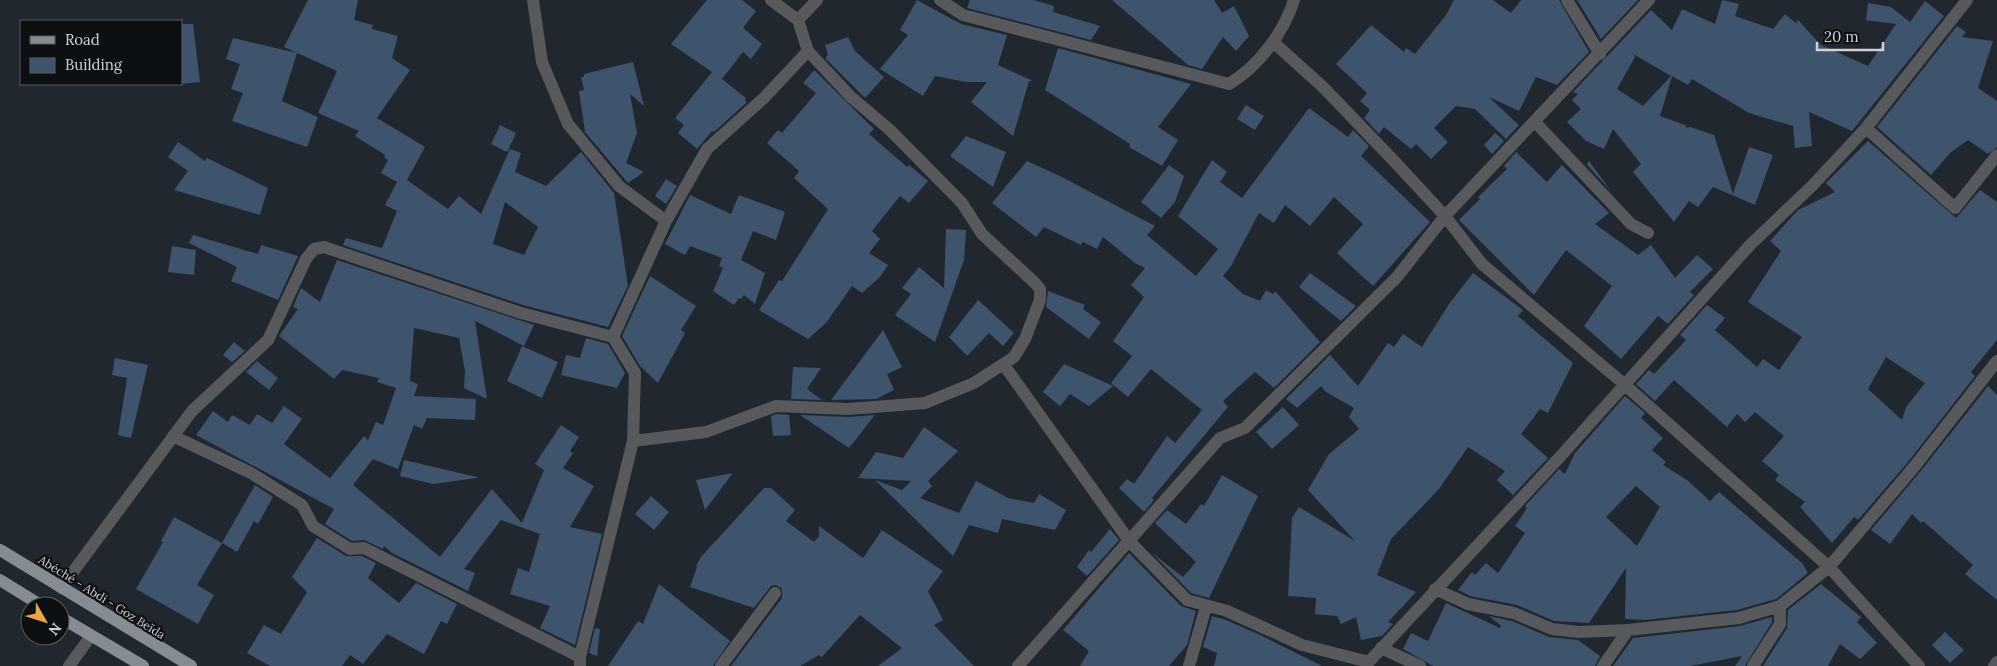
<svg xmlns="http://www.w3.org/2000/svg" width="1997" height="666" font-family="Lora,serif">
<style>
.building{fill:#3e536c;fill-rule:evenodd}
.lines{fill:none;stroke-linecap:round;stroke-linejoin:round}
.minor{stroke:#57595d;stroke-width:12}
.major{stroke:#868c93;stroke-width:12}
.labels{text-anchor:middle;dominant-baseline:central;stroke-width:4.5;stroke-linejoin:round;paint-order:stroke}
.street-label{font-size:12px;fill:#cfd3d7;stroke:#0d1013}
</style>
<rect width="100%" height="100%" fill="#21272e"/>
<path class="building" d="M308,0H358L354,20L373,25L372,29L398,36L392,58L410,70L377,118L425,147L407,180L448,209L459,196L481,214L510,149L521,153L515,172L546,186L581,152L614,193L628,286L608,327L523,305L343,245L346,238L382,248L397,211L385,205L397,182L381,173L388,160L384,157L385,155L355,136L359,131L318,113L337,71L284,47ZM505,202L538,227L524,255L493,244Z
M707,0H742L756,11L743,28L762,44L751,59L743,52L722,79L746,98L745,100L747,102L714,132L712,131L697,149L678,133L684,125L675,118L712,72L671,44Z
M917,0L961,24L1007,35L998,65L1033,81H1029L1013,136L971,102L987,82H966L935,76L923,96L880,69L908,35L900,30Z
M970,0H1034L1054,6L1053,12L1100,26L1091,40L967,8Z
M1112,0H1214L1222,13L1234,6L1249,36L1236,51L1223,37L1202,69L1188,65Z
M1454,0H1493L1511,13L1521,0H1559L1589,52L1557,85L1536,77L1519,111L1489,97L1519,125L1506,139L1475,109L1456,106L1434,128L1448,142L1431,159L1416,144L1411,149L1384,127L1379,134L1364,118L1370,110L1360,101L1367,93L1336,64L1371,25L1404,52L1406,48L1415,54L1446,15Z
M1577,0H1638L1601,39Z
M1722,0L1739,4L1735,16L1773,29L1785,14L1796,23L1798,20L1821,45L1868,66L1896,24L1866,20L1868,3L1891,7L1910,22L1925,1L1944,16L1852,131L1809,112L1812,146L1795,148L1793,126L1749,113L1692,79L1688,85L1672,76L1660,116L1685,125L1687,128L1690,127L1714,135L1733,194L1749,147L1773,155L1755,205L1713,187L1698,207L1689,201L1674,222L1633,172L1641,164L1613,129L1604,149L1586,141L1567,122L1581,109L1572,100L1578,94L1573,92L1651,10L1672,30L1682,9L1715,24ZM1633,54L1671,76L1643,106L1617,89L1635,57Z
M181,24H193L200,82L181,84Z
M1957,26L1966,32L1962,37L1993,41L1978,88L1997,101V147L1988,154L1968,140L1950,153L1931,175L1877,127Z
M848,37L855,51L884,77L865,98L825,58L828,55L825,45Z
M233,38L297,53L282,101L318,117L307,147L232,121L243,93L231,89L240,64L226,59Z
M1058,48L1191,84L1158,127L1178,140L1162,166L1129,147L1130,144L1045,90Z
M633,62L644,106L630,94L637,133L626,163L644,172L628,183L585,132L579,91L584,90L581,77H584V74Z
M814,70L874,129L869,134L907,167L909,165L928,181L909,203L900,196L872,231L880,239L869,253L888,265L880,277L862,293L852,286L826,323L808,339L759,310L779,280L782,281L828,209L794,178L799,171L767,143L778,130L782,133L816,93L803,83Z
M1246,105L1264,116L1255,130L1237,119Z
M1309,108L1348,137L1353,130L1369,146L1361,156L1430,222L1373,286L1337,253L1363,224L1334,197L1310,226L1285,205L1274,223L1259,213L1231,266L1223,276L1243,294L1260,301L1266,290L1273,294L1275,291L1320,342L1274,388L1255,372L1223,401L1228,407L1152,498L1154,500L1144,512L1119,488L1127,479L1134,484L1167,436L1175,443L1202,410L1151,369L1128,397L1111,383L1132,356L1113,341L1144,297L1131,285L1145,268L1135,263L1103,237L1097,249L1083,242L1081,245L1044,227L1036,237L992,203L1027,161L1058,175L1155,226L1147,235L1196,276L1218,249L1178,216L1212,160L1227,172L1220,182L1242,198Z
M500,125L516,133L507,152L491,144Z
M1495,133L1504,141L1492,154L1484,145Z
M966,136L1006,152L993,187L950,156Z
M1868,141L1956,218L1980,190L1997,202V340L1971,372L1975,376L1908,462L1858,520L1854,517L1832,543L1800,507L1805,502L1775,480L1779,475L1762,461L1784,436L1755,412L1745,422L1737,414L1727,427L1674,380L1655,401L1636,384L1649,370L1654,374L1686,340L1680,335L1707,305L1725,318L1715,330L1757,367L1763,359L1779,370L1802,337L1748,302L1781,251L1770,241L1798,210L1835,192L1826,183ZM1886,357L1925,383L1906,407L1902,420L1868,389Z
M178,142L205,161L207,158L268,188L260,215L174,190L188,171L168,157Z
M1516,152L1547,182L1562,165L1609,213L1595,224L1638,255L1651,245L1675,278L1697,255L1713,269L1690,292L1694,295L1668,324L1658,316L1621,359L1584,326L1612,286L1566,250L1534,295L1459,220L1480,199L1478,197L1507,169L1504,166Z
M1589,161L1611,191L1587,165Z
M1169,165L1184,176L1175,202L1161,218L1141,202Z
M666,179L677,186L666,204L655,196Z
M690,195L731,214L739,195L785,212L776,240L753,231L741,260L765,273L755,304L744,295L741,299L739,298L734,305L713,291L723,268L719,266L722,258L690,246L685,255L665,244Z
M946,229L966,230L965,247L964,260L935,342L895,315L911,294L902,288L919,267L944,288Z
M193,235L258,254L261,245L298,256L278,300L231,281L237,267L189,243Z
M172,246L196,250L194,275L168,272Z
M337,260L534,325L524,346L475,321L487,399L464,388L465,371L459,338L414,328L410,381L418,384L414,396L476,399L475,420L427,418L422,429L414,425L398,469L373,459L353,485L440,557L492,489L522,523L544,470L535,464L561,425L579,437L570,451L573,453L563,468L594,486L570,527L602,534L575,645L540,628L550,606L510,594L518,568L529,572L540,534L501,520L464,569L475,573L468,591L392,553L384,546L383,549L364,540L352,541L325,524L334,509L196,435L213,411L228,422L232,415L250,425L257,414L272,423L284,406L302,419L284,444L330,478L364,436L368,440L376,422L383,425L396,388L377,382L379,378L342,370L334,379L279,336L298,309L293,307L301,288L320,302Z
M1310,273L1356,306L1341,321L1299,287Z
M1473,273L1523,310L1518,316L1573,363L1548,413L1540,409L1521,434L1548,458L1513,495L1497,480L1505,471L1468,447L1439,489L1391,539L1377,575L1416,592L1388,622L1393,624L1382,636L1361,640L1356,617L1341,624L1337,616L1315,614L1316,598L1288,596L1292,518L1299,507L1355,541L1308,490L1329,454L1359,429L1349,417L1354,408L1326,392L1321,386L1297,408L1286,399L1330,355L1358,386L1388,343L1394,347L1403,334L1422,347L1449,304Z
M650,276L696,306L681,330L685,333L658,383L640,366L622,336Z
M1048,291L1085,305L1083,309L1101,322L1089,339L1046,307Z
M978,300L1014,333L1003,346L989,333L967,356L949,337Z
M883,330L902,367L887,374L894,390L876,399L831,400Z
M586,338L608,344L625,373L617,388L561,375L566,355L580,358Z
M234,342L245,351L232,362L223,355Z
M522,346L558,362L542,398L507,381Z
M115,358L148,365L131,438L118,435L127,378L112,375Z
M257,361L278,378L269,390L246,372Z
M1064,364L1113,386L1089,406L1070,394L1060,406L1043,392Z
M793,367L821,368L807,389L822,400L791,399Z
M1988,386L1997,395V600L1965,574L1973,565L1923,521L1921,523L1912,514L1890,544L1871,530L1920,472Z
M1625,396L1645,413L1641,418L1663,438L1652,450L1666,462L1663,465L1687,480L1710,501L1719,492L1802,563L1808,573L1776,599L1737,610L1645,620L1625,619L1626,568L1589,623L1554,621L1517,605L1470,596L1458,590L1472,572L1475,575L1486,563L1498,573L1525,533L1515,526L1527,508L1525,506L1559,469L1565,474L1575,453ZM1636,486L1660,507L1637,546L1606,517Z
M1283,407L1299,425L1272,449L1256,432Z
M777,414L789,415L791,435L773,436L771,416Z
M800,415L848,417L875,415L849,448Z
M924,427L958,451L928,481L932,486L920,498L959,513L976,481L1008,498L1034,503L1039,494L1066,510L1055,530L1002,519L998,533L969,525L953,556L875,480L902,490L911,481L858,478L876,452L903,458Z
M404,460L477,477V478L433,484L400,476Z
M733,473L705,510L696,480Z
M1222,475L1258,496L1209,598L1191,593L1152,553L1183,577L1196,562L1155,523L1167,510L1186,524L1201,504L1204,506Z
M255,485L273,497L258,524L254,521L237,552L222,543Z
M764,488H771L795,510L786,521L814,542L819,536V526L863,558L882,530L943,571L928,591L943,620L934,625L974,666H878L902,648L860,615L822,657L819,655L800,666H731L782,598V589L776,585L771,586L754,608L690,587L697,567L696,566L701,557Z
M651,496L669,512L654,530L635,514Z
M174,517L222,543L197,585L214,595L198,624L136,589L163,542L161,541Z
M1110,529L1119,540L1087,576L1077,567L1089,550L1091,552Z
M317,538L346,556H362L376,563L368,578L399,603L416,583L457,604L447,624L441,621L424,654L387,634L363,664L350,655L342,666H270L247,653L264,625L281,634L307,592L292,577Z
M1129,553L1181,606L1196,611L1187,645L1169,666H1080L1089,651L1063,630Z
M659,584L730,641L713,666H608L638,621L643,624Z
M1821,584L1861,617L1857,622L1877,643L1860,659L1840,644L1828,666H1763L1787,628L1788,610Z
M1446,603L1500,628L1501,626L1489,616L1512,621L1549,637L1578,640L1600,656L1595,666H1433L1403,649L1411,633L1428,641Z
M1212,616L1226,620L1260,635L1322,666H1214L1217,653L1203,647Z
M1772,617V622L1745,666H1735L1742,656L1690,666H1613L1633,638L1740,626Z
M595,628L600,629L597,656L589,653Z
M1945,632L1964,650L1950,663L1932,645Z"/>
<g class="lines">
<path class="minor" d="M533,0L542,62L568,124L619,186L666,221
M940,0L963,15L1229,84C1259,66 1284,32 1294,0
M1567,0L1600,54
M798,20L817,0
M1273,42L1323,87L1395,162L1445,216L1482,264L1624,384L1829,567L1919,666
M1535,122L1631,224L1648,233
M1866,128L1955,208L1997,155
M613,337L666,221L707,149L764,98L808,51
M1004,365L1130,542L1187,600L1227,611L1302,645L1369,662
M173,436L251,473L302,505L313,526L350,549L364,548L580,657
M633,441L706,432L776,406L848,409L925,403L974,383L1014,357L1025,339L1040,300V289L1035,283L982,234L962,203L890,130L851,97L808,51L798,20L771,0
M61,588L192,411L268,340L306,259L314,249L324,247L521,313L613,337L635,373L633,441L580,657V666
M1435,589L1468,604L1514,613L1552,629L1578,632L1628,630L1739,618L1780,606L1829,567L1914,467L1997,361
M1381,648L1420,666
M69,666L91,636
M721,666L775,593
M1018,666L1220,438L1245,428L1397,277L1445,216L1649,0
M1189,666L1206,607
M1365,666L1558,459L1750,245L1813,185L1866,128L1967,0
M1603,666L1628,630
M1753,666L1780,624V606
M1994,666L1997,662"/>
<path class="major" d="M0,550L191,666
M0,580L42,606
M60,617L143,666"/>
</g>
<g class="labels">
<g class="street-label">
<text transform="translate(102 597) rotate(32)">Abéché - Abdi - Goz Beïda</text>
</g>
</g>
<rect x="20" y="20" width="162" height="65" fill="#0d1013" stroke="#5b5e61"/>
<rect x="30" y="36" width="25" height="8" fill="#868c93" stroke="#5b5e61"/>
<text x="65" y="45" font-size="15" fill="#cfd3d7">Road</text>
<rect x="30" y="58" width="25" height="15" fill="#3e536c" stroke="#5b5e61"/>
<text x="65" y="70" font-size="15" fill="#cfd3d7">Building</text>
<g transform="translate(45 621) rotate(129)"><circle r="24" fill="#0d1013" stroke="#5b5e61"/>
<path d="M0-4L9 19L0 12L-9 19Z" fill="#efa73d"/>
<text y="-8" font-size="14" font-weight="bold" text-anchor="middle" fill="#cfd3d7">N</text>
</g>
<path d="M1817 42v8h66v-8" fill="none" stroke="#cfd3d7" stroke-width="2.5"/>
<text x="1824" y="42" font-size="15" fill="#cfd3d7" stroke="#0d1013" stroke-width="4" paint-order="stroke">20 m</text>
</svg>
